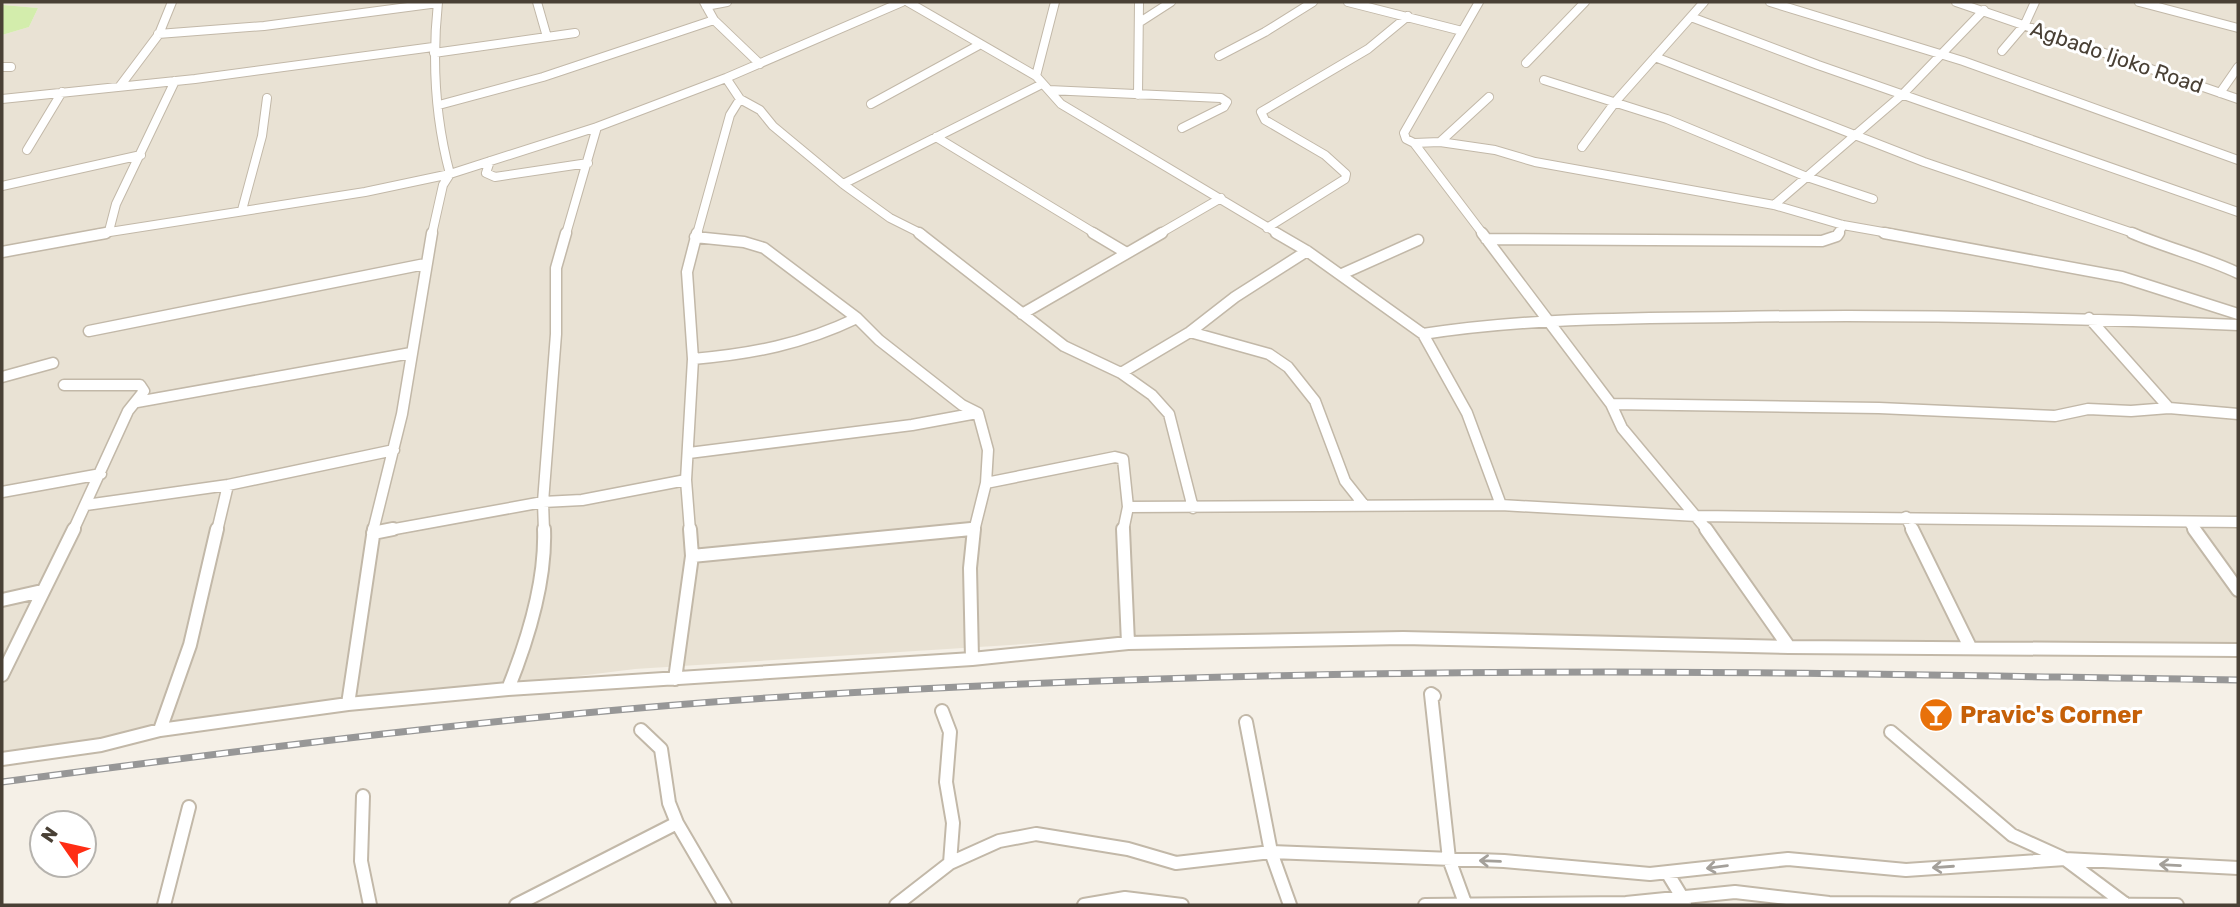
<svg xmlns="http://www.w3.org/2000/svg" width="2240" height="907" font-family="Rubik,sans-serif">
<style>
.residential{fill:#e9e2d4}
.green{fill:#d3edac}
.lines{fill:none;stroke-linecap:round;stroke-linejoin:round}
.minor-far2-casing{stroke:#c2b8a8;stroke-width:10}
.minor-far1-casing{stroke:#c2b8a8;stroke-width:13}
.minor-casing{stroke:#c2b8a8;stroke-width:16}
.minor-far2{stroke:#fff;stroke-width:8}
.minor-far1{stroke:#fff;stroke-width:10}
.minor{stroke:#fff;stroke-width:12}
.rail-casing{stroke:#979797;stroke-width:7}
.rail{stroke:#fff;stroke-width:4.5;stroke-dasharray:12;stroke-linecap:butt}
.oneway{stroke:#a4a09a}
.labels{text-anchor:middle;dominant-baseline:central;stroke-width:6;stroke-linejoin:round;paint-order:stroke}
.far-street-label{font-size:21px;fill:#494035;stroke:#fff}
.food-label{font-size:24px;font-weight:bold;fill:#c56008;stroke:#fff;text-anchor:start}
</style>
<rect width="100%" height="100%" fill="#f5f0e7"/>
<path class="residential" d="M4,2H2238V648L1423,632L1087,640L635,669L199,723L2,753V35L29,27L38,8L2,5Z"/>
<path class="green" d="M2,2L3,5L38,8L29,27L2,35Z"/>
<g class="lines">
<g class="minor-far2-casing">
<path id="minor-far2" d="M537,2L547,37
M704,2L714,20L760,64
M908,2L1036,76L1061,104L1279,234
M1348,2L1462,31
M1479,2L1404,133L1406,139L1414,143L1440,142L1495,150L1535,162L1774,205L1843,225L1894,234
M1770,2L1963,61L2238,160
M1956,2L2238,99
M2139,2L2238,28
M706,6L727,2
M1691,17L1818,65L2238,212
M1140,22L1171,2
M158,34L264,26L438,3
M2002,51L2025,24L2035,2
M434,53L575,33
M1219,56L1265,32L1313,2
M1655,57L1924,162L2136,234
M1526,63L1585,2
M2,67H11
M1036,76L1055,2
M726,78L740,99L760,110L773,126L843,184L890,218L922,234
M1544,80L1667,119L1807,177L1873,199
M120,86L159,34L172,2
M1049,90L1221,98L1227,102L1224,107L1182,128
M2220,93L2238,67
M1138,95L1139,2
M2,99L195,79L433,47
M871,104L979,45
M439,105L543,77L714,20
M936,137L1096,234
M1440,142L1489,97
M1414,143L1483,234
M1582,147L1616,101L1704,2
M27,150L62,92
M490,161L486,173L495,177L588,163
M843,184L1040,85
M2,186L141,155
M1774,205L1903,94L1984,10
M242,210L262,136L267,98
M1267,228L1345,179L1346,174L1325,155L1265,120L1261,112L1368,49L1408,16
M109,231L116,204L175,81
M97,234L365,192L450,174L597,127L726,78L902,2
M432,234L443,185L450,174C435,118 432,59 438,2
M566,234L597,127
M697,234L730,115L740,99
M1159,234L1221,198
M1838,234L1843,225"/>
</g>
<g class="minor-far1-casing">
<path id="minor-far1" d="M919,233L1064,346L1121,373L1152,395L1169,414L1193,508
M1093,233L1125,252
M1276,233L1307,251L1423,334L1467,413L1501,505
M1482,233L1611,404L1622,428L1708,531
M1884,233L2122,277L2238,314
M2132,233C2167,248 2204,257 2238,273
M695,237L744,242L764,248L857,318L879,340L962,405L978,413L988,450L986,483L974,531
M1486,239L1822,241L1837,236L1839,233
M2,252L106,233
M1342,274L1418,240
M1022,314L1162,233
M2089,318L2169,408
M89,331L425,264
M1190,332L1269,354L1288,367L1315,401L1345,481L1364,505
M1423,334C1526,318 1631,318 1735,317C1903,314 2070,318 2238,325
M693,359C752,354 803,344 857,318
M1121,373L1190,332L1235,297L1307,251
M2,377L53,363
M64,385H140L144,391L128,411L73,531
M137,402L411,353
M1611,404L1879,408L2055,416L2088,409L2131,411L2169,408L2238,414
M689,453L912,425L977,413
M986,483L1115,457L1123,459L1128,507L1123,531
M2,492L101,474
M86,505L228,485L394,450
M1128,507L1501,505L1697,516L2238,522
M1906,517L1913,531
M2189,522L2196,531
M217,531L228,485
M373,531L402,414L432,233
M384,531L543,502L582,500L686,480
M544,531L543,502L556,334V268L566,233
M690,531L686,480L693,359L687,272L697,233
M952,531L974,529"/>
</g>
<g class="minor-casing">
<path id="minor" d="M1123,529L1128,643
M1706,529L1789,647
M1912,529L1970,647
M2194,529L2238,590
M373,533L393,529
M692,556L971,529
M2,600L42,591
M972,659L970,568L974,529
M2,675L74,529
M675,679L692,556L690,529
M508,689C527,642 546,580 544,529
M1434,696L1431,694L1449,859L1465,903
M348,704L374,529
M942,711L950,732L946,782L953,823L950,863
M1246,722L1271,852L1290,905
M160,730L190,645L217,529
M641,730L661,749L669,803L677,823L725,905
M1891,732L2012,835L2065,859L2124,903
M2,759L101,745L160,730L348,704L508,689L972,659L1128,643L1403,638L1789,647L2238,650
M363,796L361,861L370,905
M1668,874L1685,902
M164,905L189,807
M516,905L677,823
M896,905L950,863L999,841L1036,834L1128,849L1176,863L1271,852L1504,861L1650,874L1788,859L1906,870L2065,859L2238,868
M1084,905L1125,898L1182,905
M1425,905L1626,903L1735,892L1829,903L2177,905"/>
</g>
<use href="#minor-far2" class="minor-far2"/>
<use href="#minor-far1" class="minor-far1"/>
<use href="#minor" class="minor"/>
<g class="rail-casing">
<path id="rail" d="M2,782C266,747 531,713 797,696C1067,679 1337,672 1607,672C1818,672 2028,677 2238,680"/>
</g>
<use href="#rail" class="rail"/>
</g>
<defs><path id="oneway-shaft" d="M-6 0H5M1.5-3L5.5 0L1.5 3" fill="none" stroke-width="1.6" stroke-linecap="round" stroke-linejoin="round" transform="scale(1.75)"/></defs>
<g class="oneway">
<use href="#oneway-shaft" transform="translate(1490 861) rotate(-178)"/>
<use href="#oneway-shaft" transform="translate(2170 865) rotate(-177)"/>
<use href="#oneway-shaft" transform="translate(1717 867) rotate(173)"/>
<use href="#oneway-shaft" transform="translate(1943 867) rotate(176)"/>
</g>
<defs>
<g id="bar-disc" transform="scale(1.75)"><circle r="9.5" fill="#e8710a" stroke="#fff"/><path d="M-6-5H6L.8 .8V4.5H3.5V6h-7V4.5H-.8V.8Z" fill="#fff"/></g>
</defs>
<g fill-rule="evenodd">
<use href="#bar-disc" x="1936" y="715"/>
</g>
<g class="labels">
<g class="far-street-label">
<text transform="translate(2117 57) rotate(19)">Agbado Ijoko Road</text>
</g>
<g class="food-label">
<text x="1960" y="715">Pravic's Corner</text>
</g>
</g>
<rect width="2240" height="907" fill="none" stroke="#494035" stroke-width="7"/>
<g transform="translate(63 844) rotate(304)"><circle r="33" fill="#ffffff" stroke="#b6b3ae" stroke-width="2"/>
<path d="M0-5L12 26L0 18L-12 26Z" fill="#ff2d14"/>
<text y="-10" font-size="19" font-weight="bold" text-anchor="middle" fill="#494035">N</text>
</g>
</svg>
